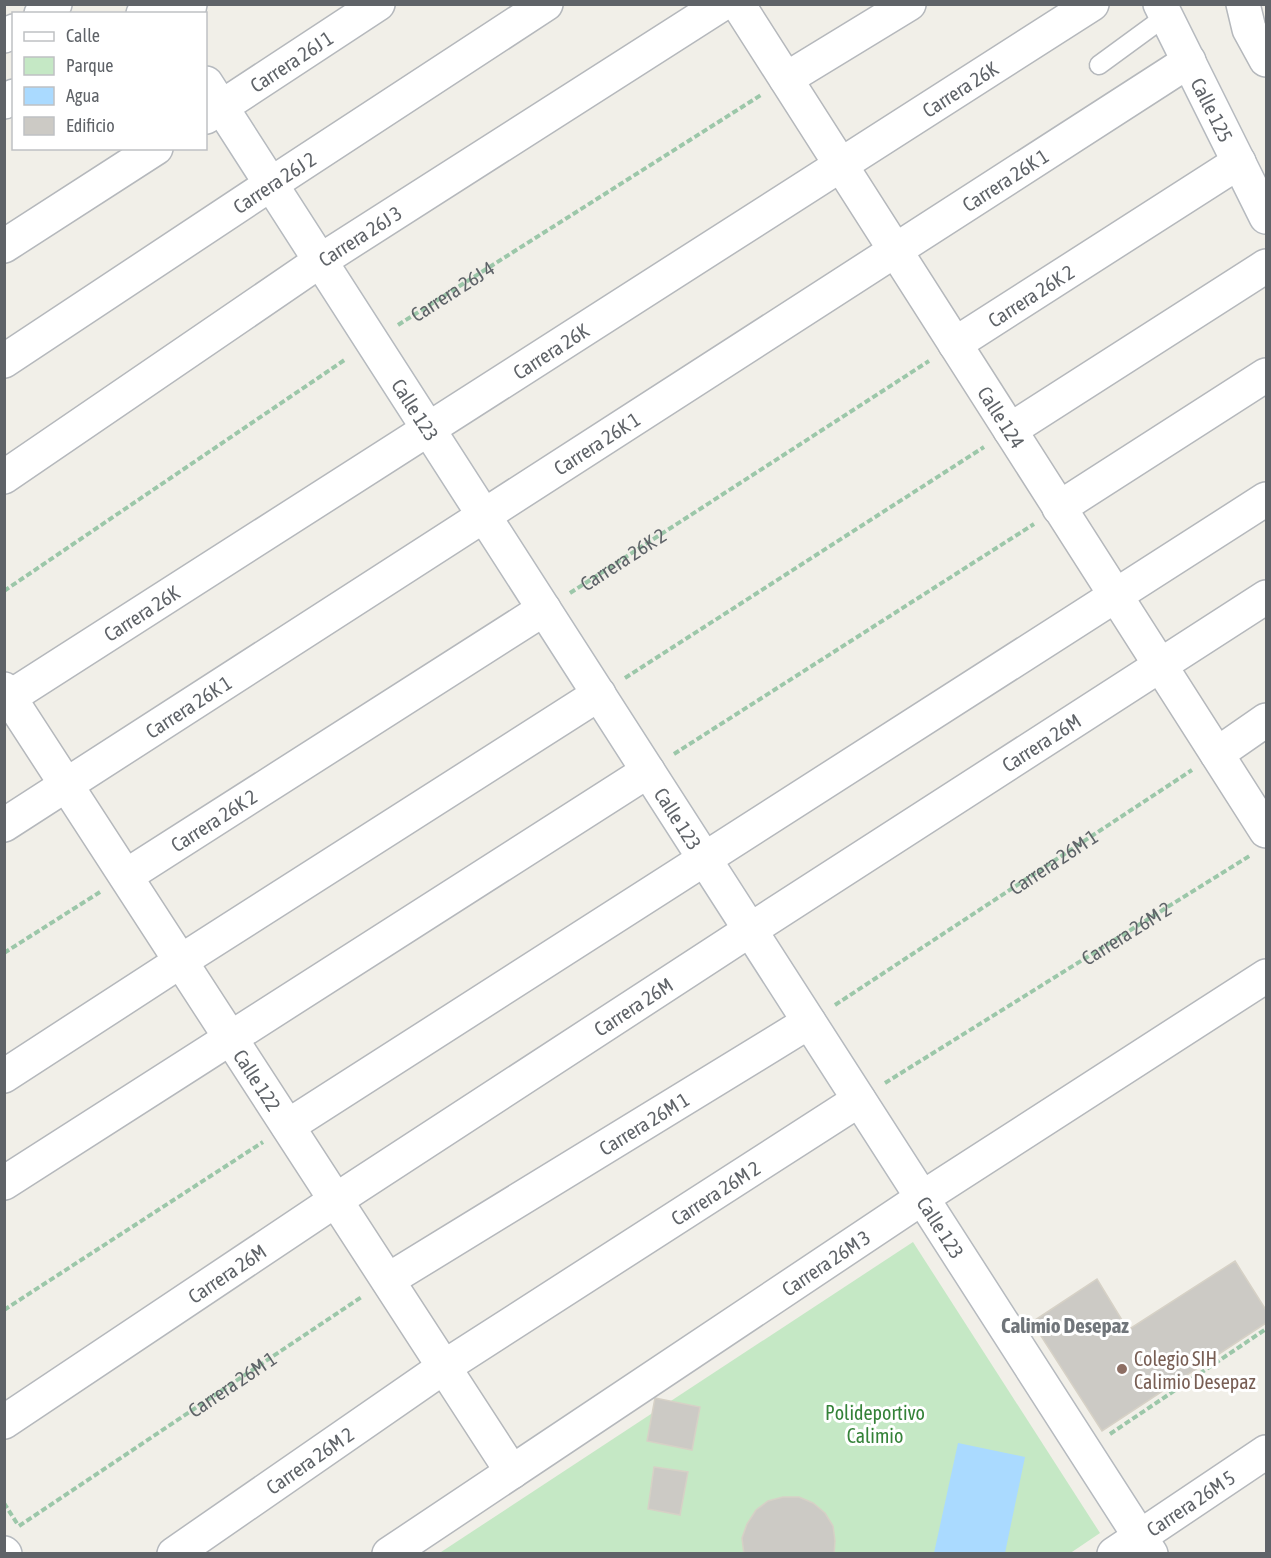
<svg xmlns="http://www.w3.org/2000/svg" width="1271" height="1558" font-family="'Asap Condensed',sans-serif">
<style>
.green{fill:#c5e8c5}
.water{fill:#aadaff}
.building{fill:#cccac5;stroke:#d6d1c6;stroke-width:1.5}
.lines{fill:none;stroke-linecap:round;stroke-linejoin:round}
.lane-casing{stroke:#b5b8bc;stroke-width:21}
.street-casing{stroke:#b5b8bc;stroke-width:36}
.secondary-casing{stroke:#b6babf;stroke-width:36}
.path{stroke:#9cc7a9;stroke-width:4;stroke-dasharray:6 3;stroke-linecap:butt}
.lane{stroke:#fff;stroke-width:18}
.street{stroke:#fff;stroke-width:33}
.secondary{stroke:#fff;stroke-width:33}
.education-dot{fill:#8d6e63;stroke:#fff;stroke-width:2}
.labels{text-anchor:middle;dominant-baseline:central;stroke-width:6;stroke-linejoin:round;paint-order:stroke}
.street-label{font-size:20px;fill:#5f6368;stroke:#fff}
.education-label{font-size:20px;fill:#785e54;stroke:#fff;text-anchor:start}
.park-label{font-size:20px;fill:#348238;stroke:#fff}
.neighbourhood-label{font-size:21px;font-weight:bold;fill:#70757a;stroke:#fff}
</style>
<rect width="100%" height="100%" fill="#f1efe8"/>
<path class="green" d="M913,1242L1100,1533L1069,1554H438Z"/>
<path class="water" d="M958,1443L1025,1457L1005,1553H934Z"/>
<path class="building" d="M1235,1261L1266,1310V1323L1102,1431L1032,1322L1097,1279L1128,1330Z
M655,1398L700,1407L692,1450L647,1441Z
M654,1467L688,1472L680,1515L648,1509Z
M783,1497H799L813,1503L825,1513L833,1526L835,1541L834,1554H744L742,1538L747,1524L756,1510L768,1501Z"/>
<g class="lines">
<g class="lane-casing">
<path id="lane" d="M1099,65L1166,16"/>
</g>
<g class="street-casing">
<g id="street">
<path id="s6" d="M738,4L1266,831"/>
<path d="M1243,4L1249,29L1266,60"/>
<path d="M786,79L909,4"/>
<path id="s7" d="M206,117L378,4"/>
<path d="M4,246L156,148"/>
<path id="s8" d="M955,344L1239,162"/>
<path id="s9" d="M4,361L271,184L546,4"/>
<path d="M1010,430L1266,266"/>
<path id="s10" d="M4,477L320,261L722,4"/>
<path d="M1059,508L1266,375"/>
<path id="s11" d="M4,689L512,1472"/>
<path id="s12" d="M10,697L1092,4"/>
<path d="M1217,754L1266,720"/>
<path id="s13" d="M4,825L1189,61"/>
<path id="s14" d="M126,876L544,609"/>
<path d="M4,1076L181,961L599,694"/>
<path d="M288,1126L1266,499"/>
<path d="M4,1183L648,771"/>
<path id="s15" d="M388,1280L809,1022"/>
<path id="s16" d="M4,1422L336,1200L750,930L1266,597"/>
<path id="s17" d="M174,1554L444,1367L859,1100"/>
<path id="s18" d="M389,1554L922,1198L1266,976"/>
<path id="s19" d="M1114,1554L1266,1452"/>
</g>
</g>
<g class="secondary-casing">
<g id="secondary">
<path id="s20" d="M1160,4L1266,217"/>
<path d="M41,14L55,4"/>
<path d="M143,14L158,4"/>
<path d="M188,14L190,4"/>
<path d="M4,36L14,31"/>
<path id="s21" d="M206,83L1151,1554"/>
<path d="M4,102L14,96"/>
<path d="M4,1553L5,1554"/>
</g>
</g>
<g class="path">
<path id="s1" d="M398,325L761,95"/>
<path d="M4,591L346,359"/>
<path id="s2" d="M570,593L929,361"/>
<path d="M625,678L984,447"/>
<path d="M674,754L1034,524"/>
<path d="M4,953L100,892"/>
<path id="s3" d="M835,1005L1192,770"/>
<path id="s4" d="M885,1083L1251,855"/>
<path d="M4,1310L263,1142"/>
<path d="M1110,1434L1266,1329"/>
<path d="M4,1503L18,1525"/>
<path id="s5" d="M19,1526L363,1296"/>
</g>
<use href="#lane" class="lane"/>
<use href="#street" class="street"/>
<use href="#secondary" class="secondary"/>
</g>
<circle class="education-dot" cx="1122" cy="1369" r="6"/>
<g class="labels">
<g class="street-label">
<text stroke="none"><textPath href="#s7" startOffset="102">Carrera 26J 1</textPath></text>
<text stroke="none"><textPath href="#s12" startOffset="1128">Carrera 26K</textPath></text>
<text stroke="none"><textPath href="#s20" startOffset="118">Calle 125</textPath></text>
<text stroke="none"><textPath href="#s13" startOffset="1191">Carrera 26K 1</textPath></text>
<text stroke="none"><textPath href="#s9" startOffset="324">Carrera 26J 2</textPath></text>
<text stroke="none"><textPath href="#s10" startOffset="430">Carrera 26J 3</textPath></text>
<text stroke="none"><textPath href="#s1" startOffset="64">Carrera 26J 4</textPath></text>
<text stroke="none"><textPath href="#s8" startOffset="90">Carrera 26K 2</textPath></text>
<text stroke="none"><textPath href="#s12" startOffset="642">Carrera 26K</textPath></text>
<text stroke="none"><textPath href="#s21" startOffset="388">Calle 123</textPath></text>
<text stroke="none"><textPath href="#s6" startOffset="490">Calle 124</textPath></text>
<text stroke="none"><textPath href="#s13" startOffset="705">Carrera 26K 1</textPath></text>
<text stroke="none"><textPath href="#s2" startOffset="63">Carrera 26K 2</textPath></text>
<text stroke="none"><textPath href="#s12" startOffset="156">Carrera 26K</textPath></text>
<text stroke="none"><textPath href="#s13" startOffset="219">Carrera 26K 1</textPath></text>
<text stroke="none"><textPath href="#s16" startOffset="1240">Carrera 26M</textPath></text>
<text stroke="none"><textPath href="#s21" startOffset="874">Calle 123</textPath></text>
<text stroke="none"><textPath href="#s14" startOffset="104">Carrera 26K 2</textPath></text>
<text stroke="none"><textPath href="#s3" startOffset="261">Carrera 26M 1</textPath></text>
<text stroke="none"><textPath href="#s4" startOffset="284">Carrera 26M 2</textPath></text>
<text stroke="none"><textPath href="#s16" startOffset="754">Carrera 26M</textPath></text>
<text stroke="none"><textPath href="#s11" startOffset="466">Calle 122</textPath></text>
<text stroke="none"><textPath href="#s15" startOffset="300">Carrera 26M 1</textPath></text>
<text stroke="none"><textPath href="#s17" startOffset="651">Carrera 26M 2</textPath></text>
<text stroke="none"><textPath href="#s21" startOffset="1360">Calle 123</textPath></text>
<text stroke="none"><textPath href="#s18" startOffset="525">Carrera 26M 3</textPath></text>
<text stroke="none"><textPath href="#s16" startOffset="268">Carrera 26M</textPath></text>
<text stroke="none"><textPath href="#s5" startOffset="256">Carrera 26M 1</textPath></text>
<text stroke="none"><textPath href="#s17" startOffset="165">Carrera 26M 2</textPath></text>
<text stroke="none"><textPath href="#s19" startOffset="92">Carrera 26M 5</textPath></text>
</g>
<g class="education-label">
<text x="1134" y="1358">Colegio SIH<tspan x="1134" dy="23">Calimio Desepaz</tspan></text>
</g>
<g class="park-label">
<text x="875" y="1412">Polideportivo<tspan x="875" dy="23">Calimio</tspan></text>
</g>
<g class="neighbourhood-label">
<text x="1065" y="1325">Calimio Desepaz</text>
</g>
</g>
<rect width="1271" height="1558" fill="none" stroke="#5f6368" stroke-width="12"/>
<rect x="12" y="12" width="195" height="138" fill="#ffffff" stroke="#bfc1c3" stroke-width="1.5"/>
<rect x="24" y="32" width="30" height="9" fill="#ffffff" stroke="#bfc1c3" stroke-width="1.5"/>
<text x="66" y="42" font-size="18" fill="#5f6368">Calle</text>
<rect x="24" y="57" width="30" height="18" fill="#c5e8c5" stroke="#bfc1c3" stroke-width="1.5"/>
<text x="66" y="72" font-size="18" fill="#5f6368">Parque</text>
<rect x="24" y="87" width="30" height="18" fill="#aadaff" stroke="#bfc1c3" stroke-width="1.5"/>
<text x="66" y="102" font-size="18" fill="#5f6368">Agua</text>
<rect x="24" y="117" width="30" height="18" fill="#cccac5" stroke="#bfc1c3" stroke-width="1.5"/>
<text x="66" y="132" font-size="18" fill="#5f6368">Edificio</text>
</svg>
